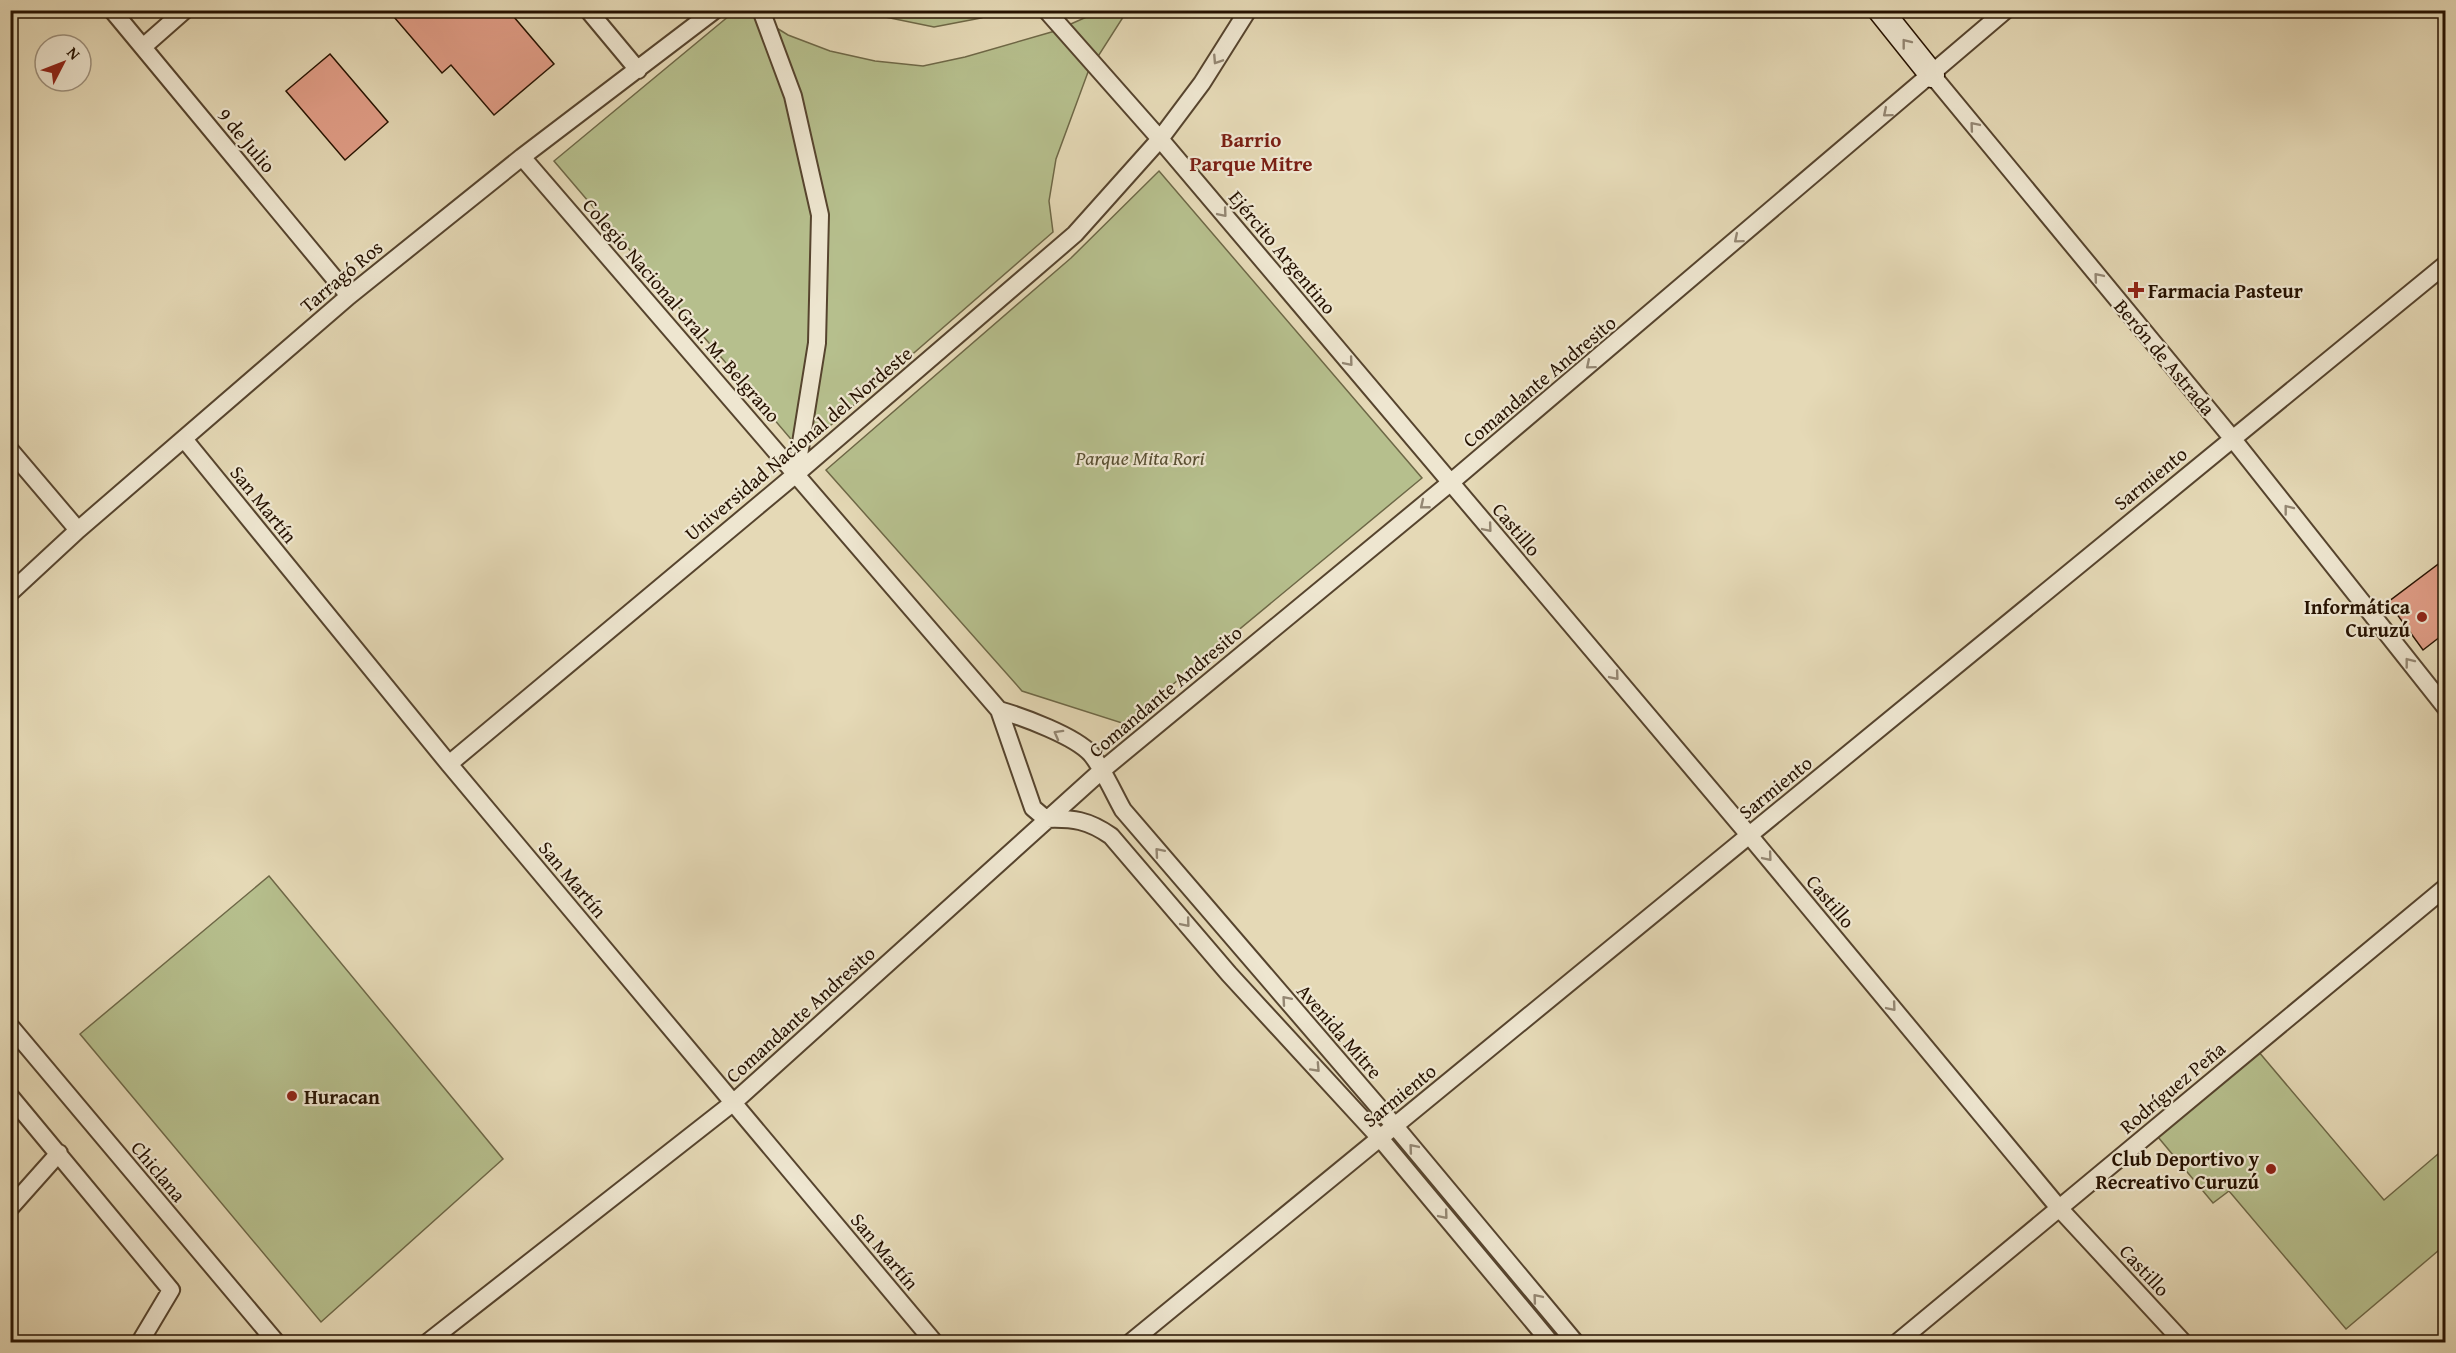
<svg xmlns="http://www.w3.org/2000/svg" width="2456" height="1353" font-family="'Gentium Book Plus',serif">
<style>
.green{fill:#b6bf8d;stroke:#6e6847;stroke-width:1.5}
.building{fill:#e29e88;stroke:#261201;stroke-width:1.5}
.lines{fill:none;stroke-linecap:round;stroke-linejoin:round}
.street-casing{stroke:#56442e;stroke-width:20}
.secondary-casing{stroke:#261201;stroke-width:27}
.street{stroke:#eee6d0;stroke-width:16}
.secondary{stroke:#eee6d0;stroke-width:24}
.oneway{stroke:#948773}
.poi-dot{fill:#8f2418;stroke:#eee6d0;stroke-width:2}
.labels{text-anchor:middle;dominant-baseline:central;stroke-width:4.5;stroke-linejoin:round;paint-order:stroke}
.street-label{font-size:20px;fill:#261201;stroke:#eee6d0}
.poi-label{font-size:20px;font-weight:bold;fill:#261201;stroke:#eee6d0;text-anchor:start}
.park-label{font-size:20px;font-style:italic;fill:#584f32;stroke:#eee6d0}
.neighbourhood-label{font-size:21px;font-weight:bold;fill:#7a1f14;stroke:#eee6d0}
</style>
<rect width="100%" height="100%" fill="#e5d9b6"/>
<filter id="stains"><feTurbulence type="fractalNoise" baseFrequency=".00333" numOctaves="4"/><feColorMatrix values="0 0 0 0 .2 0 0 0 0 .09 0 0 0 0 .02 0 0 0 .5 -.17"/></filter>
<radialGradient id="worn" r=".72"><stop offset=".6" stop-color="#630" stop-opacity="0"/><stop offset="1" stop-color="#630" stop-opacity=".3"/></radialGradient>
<path class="green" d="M735,11H749L788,35L830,51L875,61L923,66L965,57L1055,31L1100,11H1127L1088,72L1056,159L1049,201L1053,232L801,451L554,161Z
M856,11H1001L981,18L934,27Z
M1159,171L1422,478L1125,724L1022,691L826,470L1071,258Z
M269,876L503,1159L321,1322L80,1034Z
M2258,1051L2384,1200L2445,1148V1245L2346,1329L2229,1191L2213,1203L2158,1137Z"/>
<path class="building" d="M388,10H508L554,64L494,115L451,65L442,73Z
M330,54L388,122L345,160L286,91Z
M2445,559V633L2423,650L2388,602Z"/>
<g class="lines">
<g class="street-casing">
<path id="street" d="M112,10L349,296
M588,10L638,70
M761,10L793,96L820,215L817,343L796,474
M1248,10L1202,83L1160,139L1749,835L2059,1208L2183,1342
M143,47L185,10
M1932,75L2232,438L2446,708
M522,157L999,710L1033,808L1046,819
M184,439L449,764L934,1342
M10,450L78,530
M10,593L78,530L349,296L522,157L715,10
M999,710C1023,717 1075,736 1091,754C1102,767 1114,794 1123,810L1394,1125L1575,1342
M449,764L796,474L1075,234L1160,139L1046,10
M1046,819C1073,818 1088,820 1111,836L1229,974L1379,1137L1550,1342
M10,1026L276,1342
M10,1096L171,1290L140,1342
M10,1208L59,1153
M428,1342L734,1102L1100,772L1450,483L2006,10
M1131,1342L2446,264
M1898,1342L2446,887"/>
</g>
<g class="secondary-casing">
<path id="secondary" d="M1880,10L1932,75"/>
</g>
<use href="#street" class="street"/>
<use href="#secondary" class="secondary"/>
</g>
<defs><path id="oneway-chevron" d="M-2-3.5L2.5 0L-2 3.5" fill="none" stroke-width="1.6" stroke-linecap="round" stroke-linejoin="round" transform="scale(1.5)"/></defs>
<g class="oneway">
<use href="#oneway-chevron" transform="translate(1906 43) rotate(-128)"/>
<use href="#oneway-chevron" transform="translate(1217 60) rotate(123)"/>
<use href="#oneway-chevron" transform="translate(1887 113) rotate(140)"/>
<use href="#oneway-chevron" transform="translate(1974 126) rotate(-130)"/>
<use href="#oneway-chevron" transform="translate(1223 213) rotate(50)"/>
<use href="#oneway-chevron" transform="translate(1738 239) rotate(140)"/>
<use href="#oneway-chevron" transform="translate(2098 277) rotate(-130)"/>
<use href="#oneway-chevron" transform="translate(1349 362) rotate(50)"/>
<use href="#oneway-chevron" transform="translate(1590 365) rotate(140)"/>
<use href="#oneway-chevron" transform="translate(1424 505) rotate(141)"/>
<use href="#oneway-chevron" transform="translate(2288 509) rotate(-128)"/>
<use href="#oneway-chevron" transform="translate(1488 528) rotate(50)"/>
<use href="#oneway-chevron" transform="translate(2409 662) rotate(-128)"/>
<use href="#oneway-chevron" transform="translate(1615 676) rotate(50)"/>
<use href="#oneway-chevron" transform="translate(1058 734) rotate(-151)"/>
<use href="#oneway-chevron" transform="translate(1159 852) rotate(-131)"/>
<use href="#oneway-chevron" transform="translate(1768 857) rotate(50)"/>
<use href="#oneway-chevron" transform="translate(1186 923) rotate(50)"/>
<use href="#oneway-chevron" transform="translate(1286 1000) rotate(-131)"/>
<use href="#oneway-chevron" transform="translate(1892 1007) rotate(50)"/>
<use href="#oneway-chevron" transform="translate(1316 1068) rotate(47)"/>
<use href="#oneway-chevron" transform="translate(1413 1148) rotate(-130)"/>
<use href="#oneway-chevron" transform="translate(1444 1215) rotate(50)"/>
<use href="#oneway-chevron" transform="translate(1537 1298) rotate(-130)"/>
</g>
<g class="poi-dot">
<path d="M2133 281h6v6h6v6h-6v6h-6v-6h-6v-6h6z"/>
<circle cx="2422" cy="617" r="6"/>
<circle cx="292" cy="1096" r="6"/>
<circle cx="2271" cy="1169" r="6"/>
</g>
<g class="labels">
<g class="street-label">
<text transform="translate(247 140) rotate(50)">9 de Julio</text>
<text transform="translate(1283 252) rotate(50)">Ejército Argentino</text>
<text transform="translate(341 276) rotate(-40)">Tarragó Ros</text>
<text transform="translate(682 310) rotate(49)">Colegio Nacional Gral. M. Belgrano</text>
<text transform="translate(2165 357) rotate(50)">Berón de Astrada</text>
<text transform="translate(1539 381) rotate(-40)">Comandante Andresito</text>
<text transform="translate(798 443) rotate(-40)">Universidad Nacional del Nordeste</text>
<text transform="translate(2150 478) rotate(-39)">Sarmiento</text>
<text transform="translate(264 504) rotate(51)">San Martín</text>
<text transform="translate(1517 529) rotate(50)">Castillo</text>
<text transform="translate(1165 691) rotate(-40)">Comandante Andresito</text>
<text transform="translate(1775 787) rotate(-39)">Sarmiento</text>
<text transform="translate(573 879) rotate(50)">San Martín</text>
<text transform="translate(1831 901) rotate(50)">Castillo</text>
<text transform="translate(800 1014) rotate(-42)">Comandante Andresito</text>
<text transform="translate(1340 1031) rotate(49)">Avenida Mitre</text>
<text transform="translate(2172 1087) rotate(-40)">Rodríguez Peña</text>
<text transform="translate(1399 1095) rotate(-39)">Sarmiento</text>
<text transform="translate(159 1171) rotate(50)">Chiclana</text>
<text transform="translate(885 1251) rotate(50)">San Martín</text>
<text transform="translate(2145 1270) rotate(47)">Castillo</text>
</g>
<g class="poi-label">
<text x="2148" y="290">Farmacia Pasteur</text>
<text x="2410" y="606" text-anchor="end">Informática<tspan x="2410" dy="23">Curuzú</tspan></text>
<text x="304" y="1096">Huracan</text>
<text x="2259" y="1158" text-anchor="end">Club Deportivo y<tspan x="2259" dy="23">Recreativo Curuzú</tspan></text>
</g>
<g class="park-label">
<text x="1140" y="457">Parque Mita Rori</text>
</g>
<g class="neighbourhood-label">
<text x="1251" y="139">Barrio<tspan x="1251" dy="24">Parque Mitre</tspan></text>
</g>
</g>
<rect width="2456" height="1353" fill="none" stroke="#e5d9b6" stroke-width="36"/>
<rect x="12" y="12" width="2432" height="1329" fill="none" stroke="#261201" stroke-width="3"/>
<rect x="18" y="18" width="2420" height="1317" fill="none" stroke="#261201" stroke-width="1.5"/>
<g transform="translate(63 63) rotate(48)"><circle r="28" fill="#eee6d0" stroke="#9e917d" stroke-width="1.5"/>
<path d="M0-4.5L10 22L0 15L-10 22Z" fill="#8f2418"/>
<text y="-9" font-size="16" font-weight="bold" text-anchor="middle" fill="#261201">N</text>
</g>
<rect width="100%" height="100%" filter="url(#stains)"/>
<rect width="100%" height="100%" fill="url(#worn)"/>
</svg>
